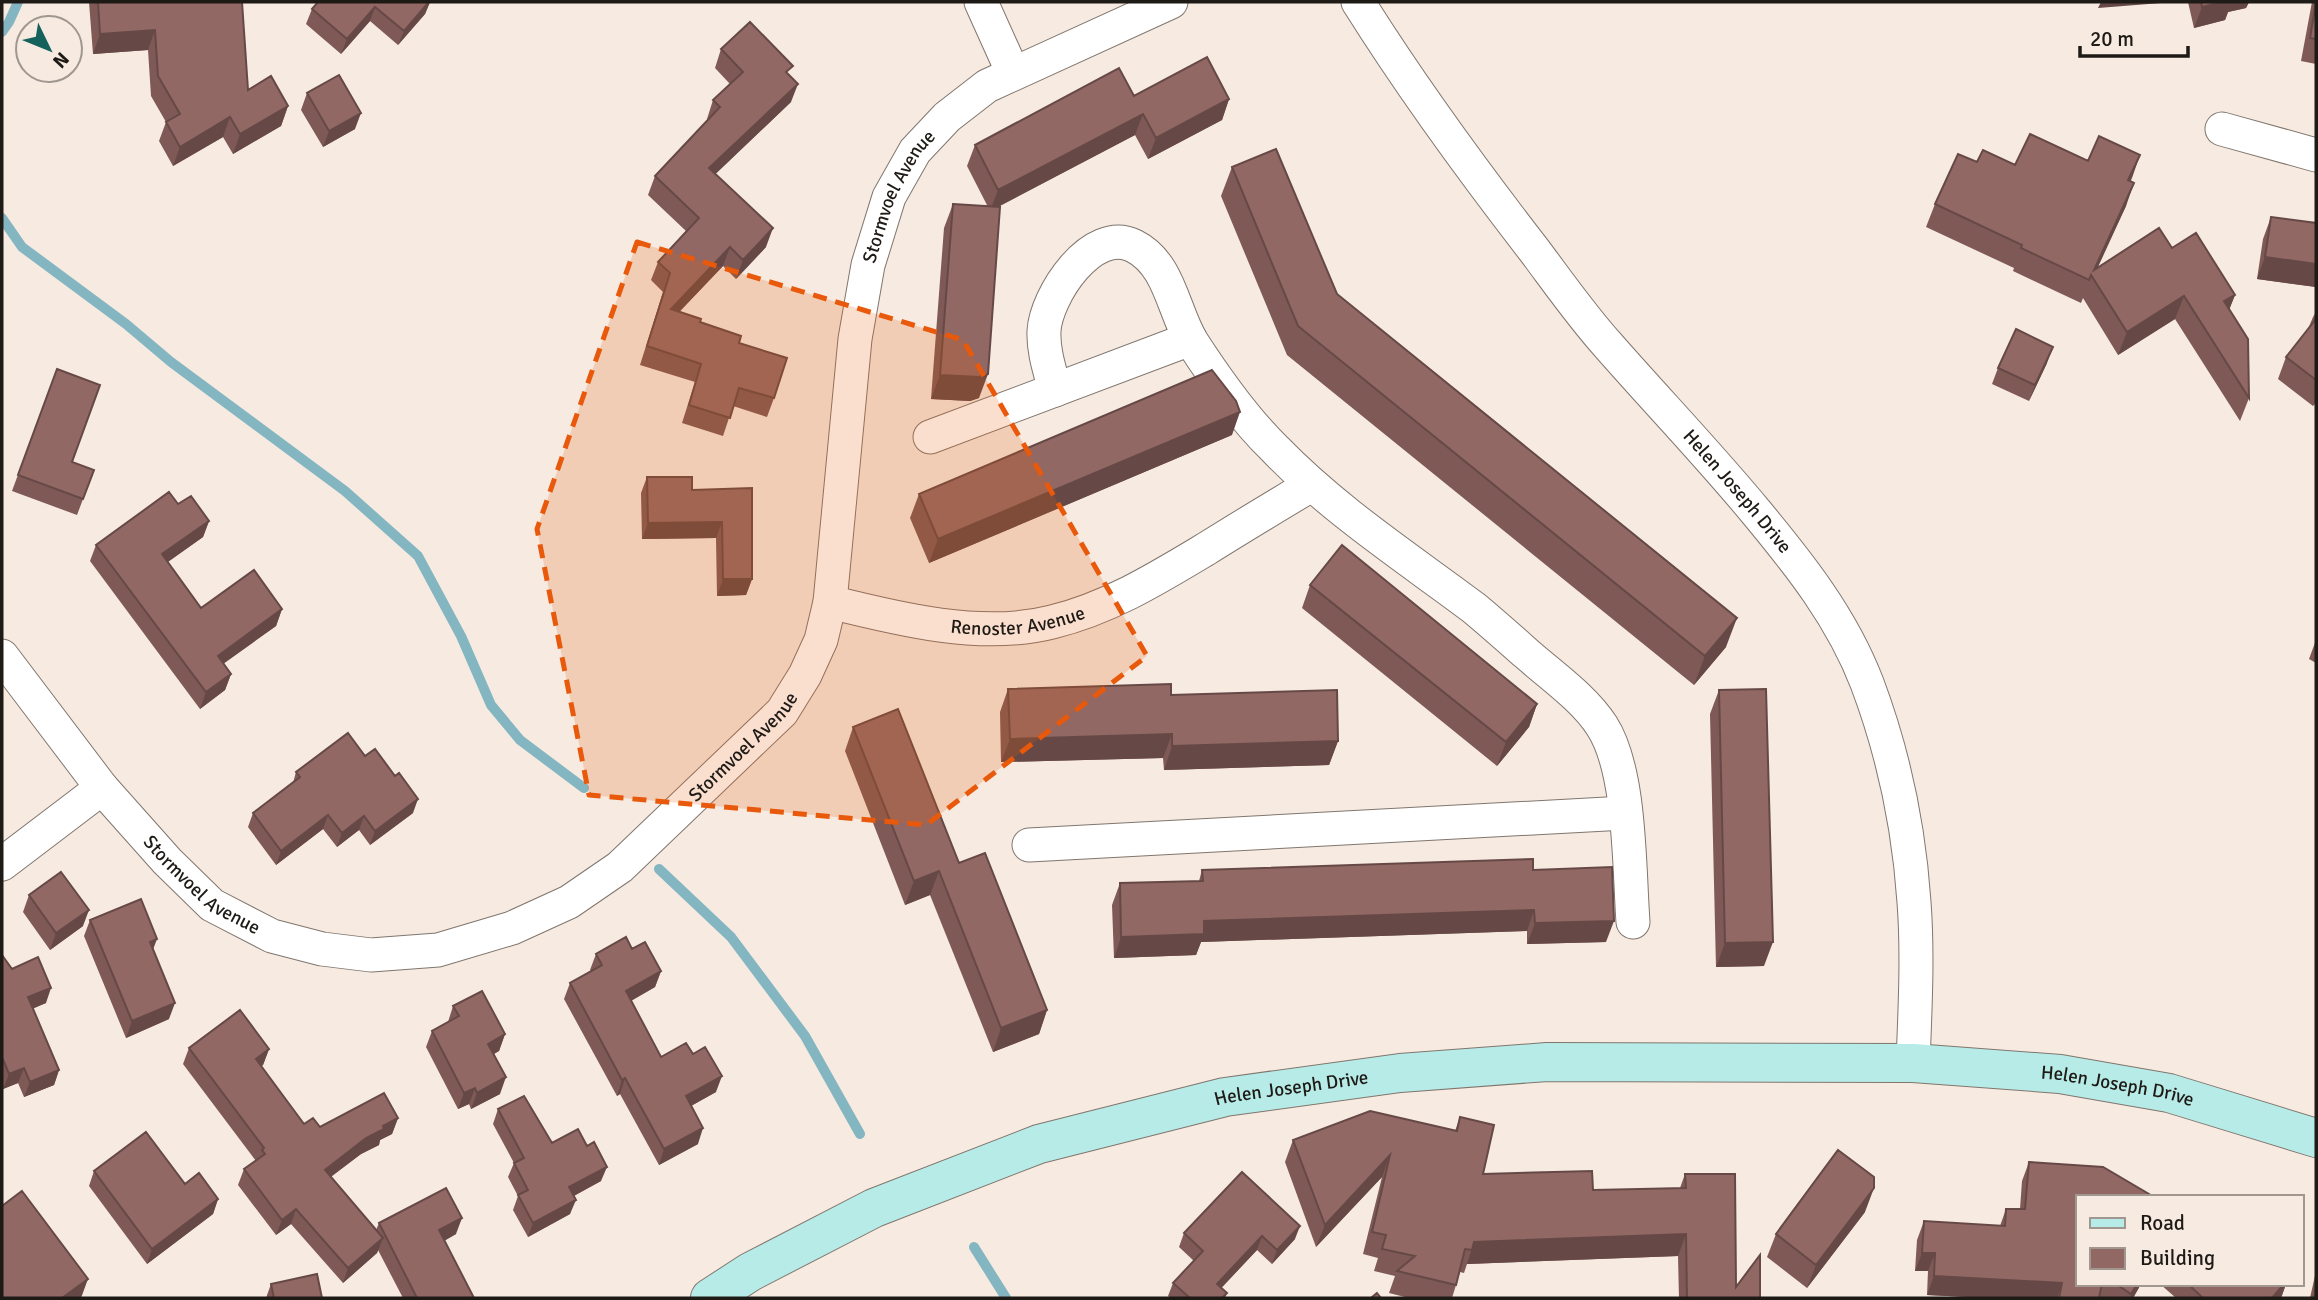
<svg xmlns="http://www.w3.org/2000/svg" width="2318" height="1300" font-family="Signika,sans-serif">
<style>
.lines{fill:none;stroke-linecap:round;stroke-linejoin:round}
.stream{stroke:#84b6c1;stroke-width:10}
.street-casing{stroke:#80766e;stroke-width:35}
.secondary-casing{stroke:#80766e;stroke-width:40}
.street{stroke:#fff;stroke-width:33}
.secondary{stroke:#b7ebe7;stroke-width:38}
.wall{fill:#7e5956}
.shaded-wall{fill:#664946}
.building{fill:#926864;stroke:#664946;stroke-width:2}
.marked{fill:#e8590c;fill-opacity:0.2;stroke:#e8590c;stroke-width:5;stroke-dasharray:14 9;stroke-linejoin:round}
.labels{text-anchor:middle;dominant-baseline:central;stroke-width:5;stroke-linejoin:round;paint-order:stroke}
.street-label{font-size:19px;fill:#1e1a16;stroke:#f6eae1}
</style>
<rect width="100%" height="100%" fill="#f6eae1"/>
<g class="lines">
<path class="stream" d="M2,32L9,22L18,2
M2,218L22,247L126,324L171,362L345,491L418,556L461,636L491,705L520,740L584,788
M659,869L731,937L805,1036L860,1134
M974,1247L1006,1298"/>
<g class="street-casing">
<g id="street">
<path d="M981,2L1013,73"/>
<path id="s1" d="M1358,2C1412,88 1472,170 1534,250C1558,282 1581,315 1607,344C1656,400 1708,454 1756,512C1800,565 1842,618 1867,683C1893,752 1909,828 1914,902C1918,955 1915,1010 1913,1063"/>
<path d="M2222,129L2316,155"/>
<path d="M1055,390C1050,371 1043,351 1044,331C1046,296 1092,225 1134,246C1170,264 1173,311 1192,342C1216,379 1243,418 1275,449C1335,511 1406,557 1474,608C1492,623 1510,639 1527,654C1552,676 1584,698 1602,726C1631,771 1629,868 1633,922"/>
<path d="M930,437L1190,339"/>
<path id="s2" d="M830,602C898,619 982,640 1052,622C1109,608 1156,579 1206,549C1241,527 1276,506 1311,485"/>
<path id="s3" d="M2,656L102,788L167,861L212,905L272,936L322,949L371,955L438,950L512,928L569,902L620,867L782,712L805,675L821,640L830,602L855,339L868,265L889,197L915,151L947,117L987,86L1171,2"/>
<path d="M1029,845L1625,813"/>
<path d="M2,864L102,788"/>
</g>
</g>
<g class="secondary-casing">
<g id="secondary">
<path id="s4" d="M710,1298L750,1272L874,1208L1039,1144L1225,1097L1400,1073L1547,1062L1913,1063L2060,1074L2169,1093L2316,1138"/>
</g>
</g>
<use href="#street" class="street"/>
<use href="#secondary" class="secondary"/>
</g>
<path class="wall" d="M89,2H242L248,90L288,106L281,126L233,154L223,137L173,166L159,141L166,122L151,96L148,50L93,54Z
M318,2H430L425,14L398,45L370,21L341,54L306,24L312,9Z
M2188,2H2249L2246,8L2228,12L2225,20L2194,28Z
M2312,2H2316V64L2301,61Z
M721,49L790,76L791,102L715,174L766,247L736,279L723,266L679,312L739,343L774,398L767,417L733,406L723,436L682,423L695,382L640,365L663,292L651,280L658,262L686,231L648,195L655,176L708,120L707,119L713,100L730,84L715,68Z
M307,93L355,129L323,147L301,110Z
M1134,96L1229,99L1222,120L1148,159L1135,135L998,207L979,398L970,401L931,399L944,228L953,204L988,207L967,166L975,145Z
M1977,162L2015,165L2130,181L2126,206L2097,267L2172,248L2235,295L2229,309L2249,398L2240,421L2175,319L2118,355L2083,298L2081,303L2013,271L2014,268L1926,227L1935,204Z
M1232,167L1337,294L1726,647L1694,685L1287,355L1221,196Z
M2271,217L2316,223V287L2257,279L2263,239Z
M2316,312V403L2313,406L2278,379L2286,357L2308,329L2313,317Z
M2047,363L2029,401L1992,384L1998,368Z
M57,369L72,462L94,470L77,515L12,491Z
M1232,435L929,563L910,518L919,494Z
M647,477L692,490L752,488V579L746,595L717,596L716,538L642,539L641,493Z
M178,504L209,521L203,537L168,562L201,608L282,609L276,626L223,663L231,674L225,690L200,709L90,561L96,545Z
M1310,585L1537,704L1529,727L1497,766L1302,608Z
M2316,640V663L2309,659Z
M1008,689L1171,695L1338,741L1329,765L1164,770L1163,758L1001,762L1000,712Z
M1719,690L1764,966L1716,967L1710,714Z
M853,727L959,863L1047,1010L1039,1034L993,1052L930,895L905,905L845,751Z
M365,756L413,813L370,845L359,830L337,847L323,829L276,865L248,827L253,813L293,783L296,772Z
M1202,870H1533L1606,942L1527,944V931L1201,942L1196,955L1114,958L1112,905L1120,883L1199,881Z
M29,895L83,926L50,950L23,912Z
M90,920L153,950L169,1019L126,1038L84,936Z
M632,949L661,971L655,987L631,1001L661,1057L716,1092L691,1106L698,1144L659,1165L620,1094L617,1096L564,999L570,983L591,971L590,970L596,954Z
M2,955L12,969L46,1003L33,1008L59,1070L54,1085L24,1097L18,1083L3,1089L2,1085Z
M453,1006L505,1034L499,1051L494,1054L500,1094L471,1109L469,1104L458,1109L426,1047L432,1031L448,1022Z
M189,1048L269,1049L263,1065L261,1066L304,1124L320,1127L398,1118L392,1134L380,1140L379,1145L361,1154L330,1177L376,1230L379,1223L456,1234L444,1241L474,1298H403L378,1250L377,1253L343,1283L291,1224L276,1235L238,1185L244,1169L256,1161L183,1064Z
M498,1109L552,1143L601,1181L574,1196L570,1214L528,1237L513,1210L518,1196L508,1177L514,1163L493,1124Z
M1460,1117L1483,1174L1593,1190L1680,1188L1685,1174L1736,1287L1760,1298H1679L1678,1256L1467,1264L1464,1273L1460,1272L1452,1298H1409L1389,1293L1395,1276L1374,1271L1378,1258L1363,1254L1382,1177L1316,1247L1285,1162L1293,1140L1455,1131Z
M2029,1162L2078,1284H2141L2133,1298H2101L2100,1297L2099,1298H1989L1927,1295L1928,1271H1915L1917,1240L1924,1221L2000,1226L2006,1209H2020L2022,1181Z
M94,1171L185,1184L218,1199L213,1214L147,1264L89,1186Z
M1242,1172L1295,1239L1272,1264L1257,1250L1221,1288L1227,1293L1225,1298H1170L1168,1296L1173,1283L1194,1261L1179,1247L1184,1233Z
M1865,1212L1807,1288L1767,1257L1776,1234Z
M2316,1271V1298H2310Z
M271,1284L322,1298H266Z
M2160,1284H2286L2281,1298H2176Z"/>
<path class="shaded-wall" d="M429,2H430L425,14L398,45L404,31Z
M2101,2H2174L2098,8Z
M2223,2H2249L2246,8L2228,12L2225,20L2194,28L2202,7Z
M375,7L370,21L341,54L347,39Z
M155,30L148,50L93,54L100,34Z
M798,84L791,102L702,187L709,168Z
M1229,99L1222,120L1148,159L1156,138Z
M288,106L281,126L233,154L240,134Z
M361,113L355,129L323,147L329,131Z
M1143,114L1135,135L990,211L998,190Z
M230,117L223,137L173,166L180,147Z
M2140,155L2132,178L2120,203L2128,180Z
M2134,183L2126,206L2093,278L2094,270Z
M773,228L766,247L736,279L743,260Z
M730,247L723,266L664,328L671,309Z
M2265,257L2316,264V287L2257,279Z
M2235,295L2226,318L2224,301Z
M2184,296L2175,319L2118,355L2127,332Z
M2053,347L2047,363L2029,401L2035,385Z
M988,374L979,398L970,401L931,399L940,375Z
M1240,412L1232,435L929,563L938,539Z
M209,521L203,537L156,570L162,554Z
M722,522L716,538L642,539L648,523Z
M723,579H752L746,595L717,596Z
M282,609L276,626L212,672L218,656Z
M1737,618L1726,647L1694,685L1705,656Z
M231,674L225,690L200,709L206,692Z
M1537,704L1529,727L1497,766L1506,742Z
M1172,734L1163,758L1001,762L1010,739Z
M1338,741L1329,765L1164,770L1172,746Z
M418,799L413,813L370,845L375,831Z
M328,815L323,829L276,865L281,851Z
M364,816L359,830L337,847L342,833Z
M939,871L930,895L905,905L914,881Z
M89,910L83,926L50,950L56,933Z
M1534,910L1527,931L1201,942L1196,955L1114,958L1121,937L1204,921Z
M1614,921L1606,942L1527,944L1535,923Z
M157,939L151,955L150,942Z
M1773,942L1764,966L1716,967L1725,943Z
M661,971L655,987L620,1007L626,991Z
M51,988L46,1003L23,1013L28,997Z
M175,1003L169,1019L126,1038L132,1021Z
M1047,1010L1039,1034L993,1052L1001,1028Z
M505,1034L499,1051L482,1060L488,1044Z
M269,1049L263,1065L250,1074L256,1059Z
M24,1068L18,1083L3,1089L9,1074Z
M59,1070L54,1085L24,1097L30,1082Z
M722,1076L716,1092L680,1112L686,1096Z
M506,1077L500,1094L471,1109L477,1093Z
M625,1078L620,1094L617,1096L622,1080Z
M475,1088L469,1104L458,1109L464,1093Z
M398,1118L392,1134L380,1140L379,1145L361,1154L319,1186L325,1170L383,1126Z
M703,1128L698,1144L659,1165L664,1149Z
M1390,1155L1382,1177L1316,1247L1325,1225Z
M607,1167L601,1181L564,1201L569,1187Z
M1874,1188L1865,1212L1807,1288L1816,1265Z
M218,1199L213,1214L147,1264L152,1249Z
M576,1200L570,1214L528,1237L533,1223Z
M296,1209L291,1224L276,1235L282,1220Z
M462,1218L456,1234L433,1247L439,1230Z
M1300,1226L1295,1239L1272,1264L1277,1250Z
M1686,1234L1678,1256L1467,1264L1474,1242Z
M1262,1236L1257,1250L1212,1298L1217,1284Z
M383,1238L377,1253L343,1283L348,1268Z
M1922,1253H1935L1928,1271H1915Z
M1934,1276L2062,1283L2057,1298H1989L1927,1295Z
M88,1279L81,1298H62Z
M2137,1284H2141L2133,1298H2130Z
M2284,1284H2286L2281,1298H2272Z"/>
<path class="building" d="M98,2H242L248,90L271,76L288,106L240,134L230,117L180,147L166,122L180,114L158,76L155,30L100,34Z
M318,2H429L404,31L375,7L347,39L312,9Z
M2201,2H2223L2202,7Z
M2316,2V39L2310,38Z
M750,22L793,66L786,72L798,84L709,168L773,228L743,260L730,247L671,309L701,319L700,322L741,336L739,343L787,358L774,398L739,388L730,418L689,405L701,364L647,346L670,273L658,262L699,218L655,176L720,107L713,100L743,72L721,49Z
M1207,57L1229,99L1156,138L1143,114L998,190L975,145L1119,68L1134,96Z
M339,75L361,113L329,131L307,93Z
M2030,134L2088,161L2099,136L2140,155L2128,180L2134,183L2094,270L2159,228L2172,248L2196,233L2235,295L2224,301L2248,339L2249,398L2184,296L2127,332L2091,275L2089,280L2021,248L2022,245L1935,204L1958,154L1977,162L1983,150L2015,165Z
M1276,149L1337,294L1737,618L1705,656L1298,326L1232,167Z
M953,204L1000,207L988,374L979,377L940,375Z
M2271,217L2316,223V264L2265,257Z
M2316,319V380L2286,357Z
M2016,329L2053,347L2035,385L1998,368Z
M57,369L100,385L72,462L94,470L83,499L18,475Z
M1212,370L1236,401L1240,412L938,539L919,494Z
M647,477H692V490L752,488V579H723L722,522L648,523Z
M169,492L178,504L191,496L209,521L162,554L201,608L254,570L282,609L218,656L231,674L206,692L96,545Z
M1342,545L1537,704L1506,742L1310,585Z
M1171,684V695L1337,690L1338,741L1172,746V734L1010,739L1008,689Z
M1766,689L1773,942L1725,943L1719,690Z
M898,709L959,863L985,853L1047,1010L1001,1028L939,871L914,881L853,727Z
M348,733L365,756L375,749L395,776L399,773L418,799L375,831L364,816L342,833L328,815L281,851L253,813L300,777L296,772Z
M1533,859V870L1612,867L1614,921L1535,923L1534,910L1204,921V934L1121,937L1120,883L1203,881L1202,870Z
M61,872L89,910L56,933L29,895Z
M141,899L157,939L150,942L175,1003L132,1021L90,920Z
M626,937L632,949L645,942L661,971L626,991L661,1057L686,1043L693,1054L705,1047L722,1076L686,1096L703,1128L664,1149L625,1078L622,1080L570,983L602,965L596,954Z
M2,955L12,969L38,957L51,988L28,997L59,1070L30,1082L24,1068L9,1074L2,1057Z
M482,991L505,1034L488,1044L506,1077L477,1093L475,1088L464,1093L432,1031L459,1016L453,1006Z
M240,1010L269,1049L256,1059L304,1124L313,1118L320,1127L384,1093L398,1118L383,1126L384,1129L366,1138L325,1170L383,1238L348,1268L296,1209L282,1220L244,1169L265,1154L262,1150L264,1148L189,1048Z
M524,1096L552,1143L578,1129L587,1146L594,1142L607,1167L569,1187L576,1200L533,1223L518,1195L528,1190L514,1163L524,1158L498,1109Z
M1370,1111L1457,1131L1460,1117L1494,1125L1483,1174L1592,1171L1593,1190L1686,1188L1685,1174H1735L1736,1287L1760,1255V1298H1687L1686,1234L1474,1242L1472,1250L1465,1249L1456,1285L1397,1271L1415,1256L1382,1249L1386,1235L1372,1232L1390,1155L1325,1225L1293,1140Z
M146,1132L185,1184L199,1173L218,1199L152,1249L94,1171Z
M1838,1150L1874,1177V1188L1816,1265L1776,1234Z
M2029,1162L2103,1167L2154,1197H2078V1284H2102L2099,1298H2059L2062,1283L1934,1276L1935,1253H1922L1924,1221L2005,1226L2006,1209H2025Z
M1242,1172L1300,1226L1277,1250L1262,1236L1217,1284L1227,1293L1222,1298H1190L1173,1283L1203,1251L1184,1233Z
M446,1188L462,1218L439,1230L474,1298H417L379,1223Z
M22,1191L88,1279L62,1298H2V1206Z
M317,1274L322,1298H274L271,1284Z
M2116,1284H2137L2131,1294Z
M2188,1284H2284L2272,1298H2203Z
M2316,1286V1298H2314Z
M1377,1293L1381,1298H1371Z"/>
<path class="marked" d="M637,242L963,340L1147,656L926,825L589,795L537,529Z"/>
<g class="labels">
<g class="street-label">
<text stroke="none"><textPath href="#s3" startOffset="1524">Stormvoel Avenue</textPath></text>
<text stroke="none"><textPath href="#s1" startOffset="620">Helen Joseph Drive</textPath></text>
<text stroke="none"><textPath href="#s2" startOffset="191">Renoster Avenue</textPath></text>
<text stroke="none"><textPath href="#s3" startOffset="936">Stormvoel Avenue</textPath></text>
<text stroke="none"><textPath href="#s3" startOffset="306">Stormvoel Avenue</textPath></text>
<text stroke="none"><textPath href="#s4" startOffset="1452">Helen Joseph Drive</textPath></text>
<text stroke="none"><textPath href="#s4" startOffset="623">Helen Joseph Drive</textPath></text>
</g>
</g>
<rect width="2318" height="1300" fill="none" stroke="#1e1a16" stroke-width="7"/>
<rect x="2076" y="1195" width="228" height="91" fill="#f6eae1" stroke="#a09790" stroke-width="2"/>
<rect x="2090" y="1218" width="35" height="10" fill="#b7ebe7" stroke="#a09790" stroke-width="2"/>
<text x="2140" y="1230" font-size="21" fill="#1e1a16">Road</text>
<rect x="2090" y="1248" width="35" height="21" fill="#926864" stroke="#a09790" stroke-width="2"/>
<text x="2140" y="1265" font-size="21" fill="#1e1a16">Building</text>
<g transform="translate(49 49) rotate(133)"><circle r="33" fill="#f6eae1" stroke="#a09790" stroke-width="2"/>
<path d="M0-5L12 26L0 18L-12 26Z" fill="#15625c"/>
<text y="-10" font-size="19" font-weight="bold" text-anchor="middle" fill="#1e1a16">N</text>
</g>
<path d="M2080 46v10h108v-10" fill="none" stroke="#1e1a16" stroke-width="3.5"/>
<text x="2090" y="46" font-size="21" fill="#1e1a16" stroke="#f6eae1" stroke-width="5" paint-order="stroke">20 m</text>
</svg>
